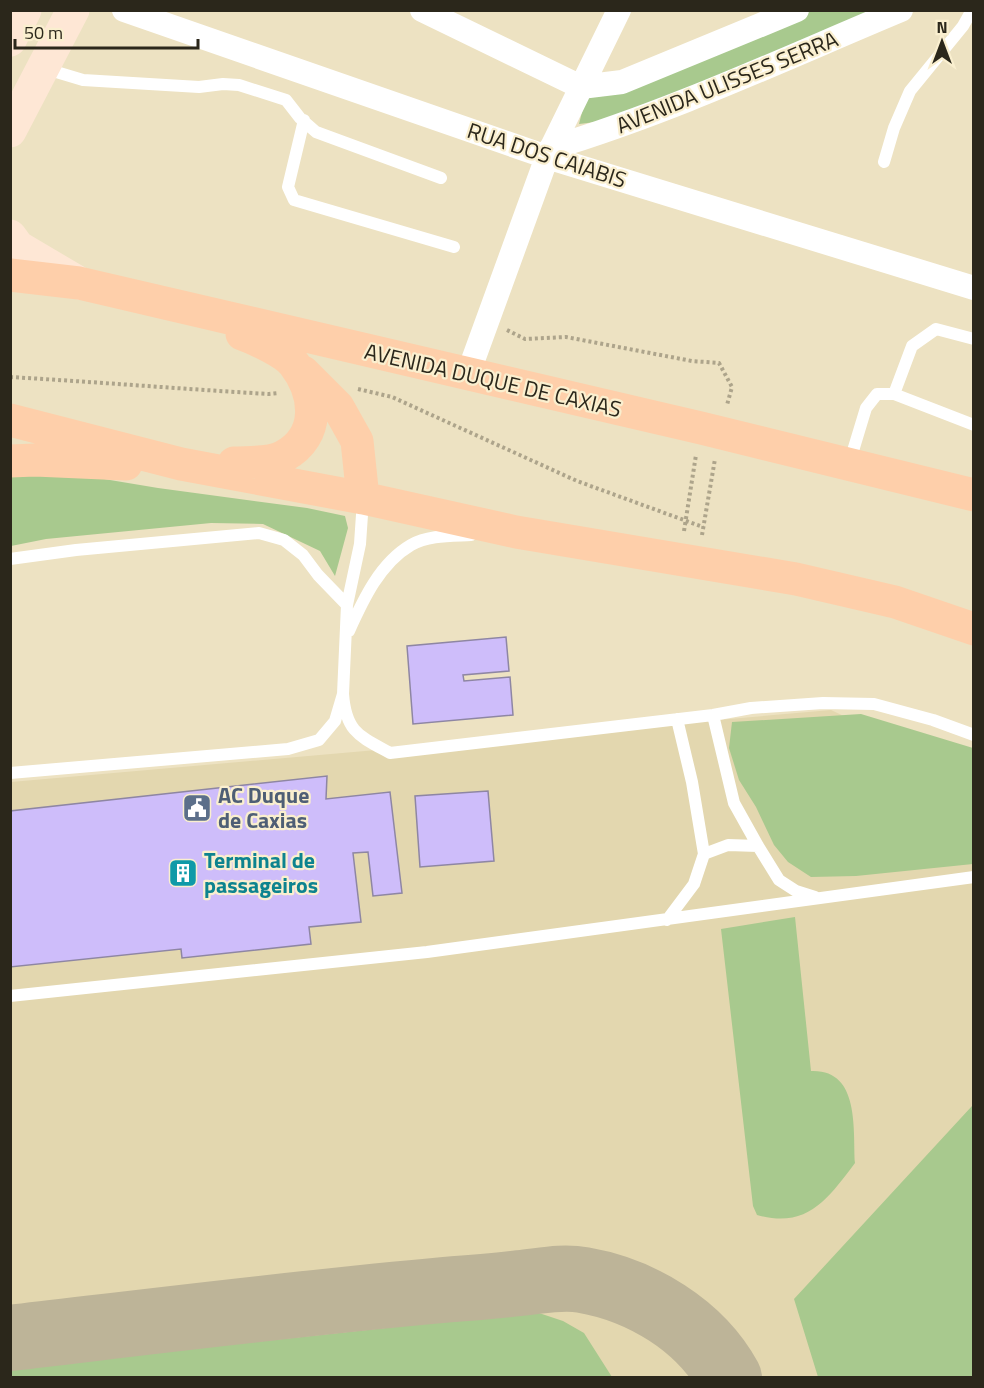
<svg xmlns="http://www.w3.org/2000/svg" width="984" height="1388" font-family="'Titillium Web',sans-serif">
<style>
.built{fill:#e3d7af}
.green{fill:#a8c98e}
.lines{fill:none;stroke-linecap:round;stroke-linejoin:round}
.taxiway{stroke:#bdb498;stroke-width:66}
.building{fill:#cebdfa;stroke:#8e86a3;stroke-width:1.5}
.path{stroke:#ada48b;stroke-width:4;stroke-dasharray:3 3;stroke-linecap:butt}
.lane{stroke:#fff;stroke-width:12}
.street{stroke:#fff;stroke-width:24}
.secondary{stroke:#fee7d5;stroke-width:33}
.primary{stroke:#fecfaa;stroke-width:33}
.labels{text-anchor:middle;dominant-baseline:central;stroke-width:4.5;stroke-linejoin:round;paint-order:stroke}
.street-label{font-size:22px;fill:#2b271b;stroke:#faefcf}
.service-label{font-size:22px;font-weight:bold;fill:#4e5e75;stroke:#faefcf;text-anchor:start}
.culture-label{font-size:22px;font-weight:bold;fill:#0d838f;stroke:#faefcf;text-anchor:start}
</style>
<rect width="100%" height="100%" fill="#ede2c2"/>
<path class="built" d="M831,710L865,726L973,765V1377L11,1378V782Z"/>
<path class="green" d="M811,11H874L667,98L604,121L579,124L586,96L694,57Z
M38,468L158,488L307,508L345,516L348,528L335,576L320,551L263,524L211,523L46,539L11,546V470Z
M861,714L973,748V864L856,876L811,877L788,862L774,845L756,807L739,780L729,748L732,722Z
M795,917L811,1071C860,1069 853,1129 855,1163C827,1200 807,1229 757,1215L753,1206L721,929Z
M972,1106L974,1109L973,1377H818L794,1299Z
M536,1312L563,1321L584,1333L612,1377H11V1368Z"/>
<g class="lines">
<path class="taxiway" d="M10,1338C155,1321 299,1303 443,1290C469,1288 495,1286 520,1283C541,1281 562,1276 583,1280C641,1290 700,1325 729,1378"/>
</g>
<path class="building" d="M506,637L509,671L463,675L464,681L510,677L513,715L413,724L407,646Z
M327,776L326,799L390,792L402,893L373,896L368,852L353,853L361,922L309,927L311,944L182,958L181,949L10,967V811Z
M488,791L494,861L420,867L415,796Z"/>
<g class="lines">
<path class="path" d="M507,330L525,339L566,337L692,361L719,363L732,387L727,405
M10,377C97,382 182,389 269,394L279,393
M358,389L392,397L577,481L703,527
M684,531L696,455
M702,535L715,459"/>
<path class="lane" d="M43,68L83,80L199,87L223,84L239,85L286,100L300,118L316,132L441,178
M304,120L288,187L294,200L454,247
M884,162L894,128L910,91L963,26L972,10
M894,394L912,346L936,329L974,339
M849,464L866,408L877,394H894L974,425
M10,559L76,550L259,533L284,540L303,555L318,575L347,605
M349,631C363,600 380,563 411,545C428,535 452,536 471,535
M343,694C346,732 359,736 390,753L713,715L751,708L823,703L874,704L933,720L974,735
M713,715L734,803L758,846L779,880L796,891L815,897
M10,773L288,749L319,740L335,721L343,694L347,605L360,544L363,500
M704,854L728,845L758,846
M667,920L694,884L704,854L692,782L677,719
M10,996L427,952L974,877"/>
<path class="street" d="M124,10L547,157L974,288
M422,10L581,87
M581,87L622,82L797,10
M551,148C671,112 786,58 901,10
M468,374L547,157L619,10"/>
<path class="secondary" d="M10,40L25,10
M10,131L73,10
M10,236L18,247L79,283"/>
<path class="primary" d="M10,275L79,283L701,428L974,495
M303,372L338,407L357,441L363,498
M10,420L181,464L363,498L516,532L796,579L895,602L974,629
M10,461L35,460L126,464
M234,463C250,462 270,464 284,456C321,436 317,394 294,364C286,353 256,339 242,334"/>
</g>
<defs>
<g id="civic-square" transform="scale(1.5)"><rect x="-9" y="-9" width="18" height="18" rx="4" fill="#5c6f8a" stroke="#faefcf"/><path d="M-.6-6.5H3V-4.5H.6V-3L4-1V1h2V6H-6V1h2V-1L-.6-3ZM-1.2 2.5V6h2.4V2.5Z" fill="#fff"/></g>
<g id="building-square" transform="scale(1.5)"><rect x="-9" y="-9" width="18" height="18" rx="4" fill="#0f9aa8" stroke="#faefcf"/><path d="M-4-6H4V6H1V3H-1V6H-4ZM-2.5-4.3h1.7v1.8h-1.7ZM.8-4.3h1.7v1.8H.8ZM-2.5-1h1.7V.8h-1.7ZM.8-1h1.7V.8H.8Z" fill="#fff"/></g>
</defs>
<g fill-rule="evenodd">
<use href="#civic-square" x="197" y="808"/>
<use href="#building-square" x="183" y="873"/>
</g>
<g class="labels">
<g class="street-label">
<text transform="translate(727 82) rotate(-22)">AVENIDA ULISSES SERRA</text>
<text transform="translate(547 155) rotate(18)">RUA DOS CAIABIS</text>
<text transform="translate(493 380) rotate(13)">AVENIDA DUQUE DE CAXIAS</text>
</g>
<g class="service-label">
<text x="218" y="795">AC Duque<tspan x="218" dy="25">de Caxias</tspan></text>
</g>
<g class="culture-label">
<text x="204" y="860">Terminal de<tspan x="204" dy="25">passageiros</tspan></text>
</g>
</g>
<rect width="984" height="1388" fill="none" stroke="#2b271b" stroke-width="24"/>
<g transform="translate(942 42)" stroke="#faefcf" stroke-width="4.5" paint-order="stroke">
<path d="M0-4.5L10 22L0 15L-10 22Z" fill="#2b271b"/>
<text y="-9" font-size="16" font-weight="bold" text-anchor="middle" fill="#2b271b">N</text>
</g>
<path d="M15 39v9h183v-9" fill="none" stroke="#2b271b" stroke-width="3"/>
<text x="24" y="39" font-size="18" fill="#2b271b" stroke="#faefcf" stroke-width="4.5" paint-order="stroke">50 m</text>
</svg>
